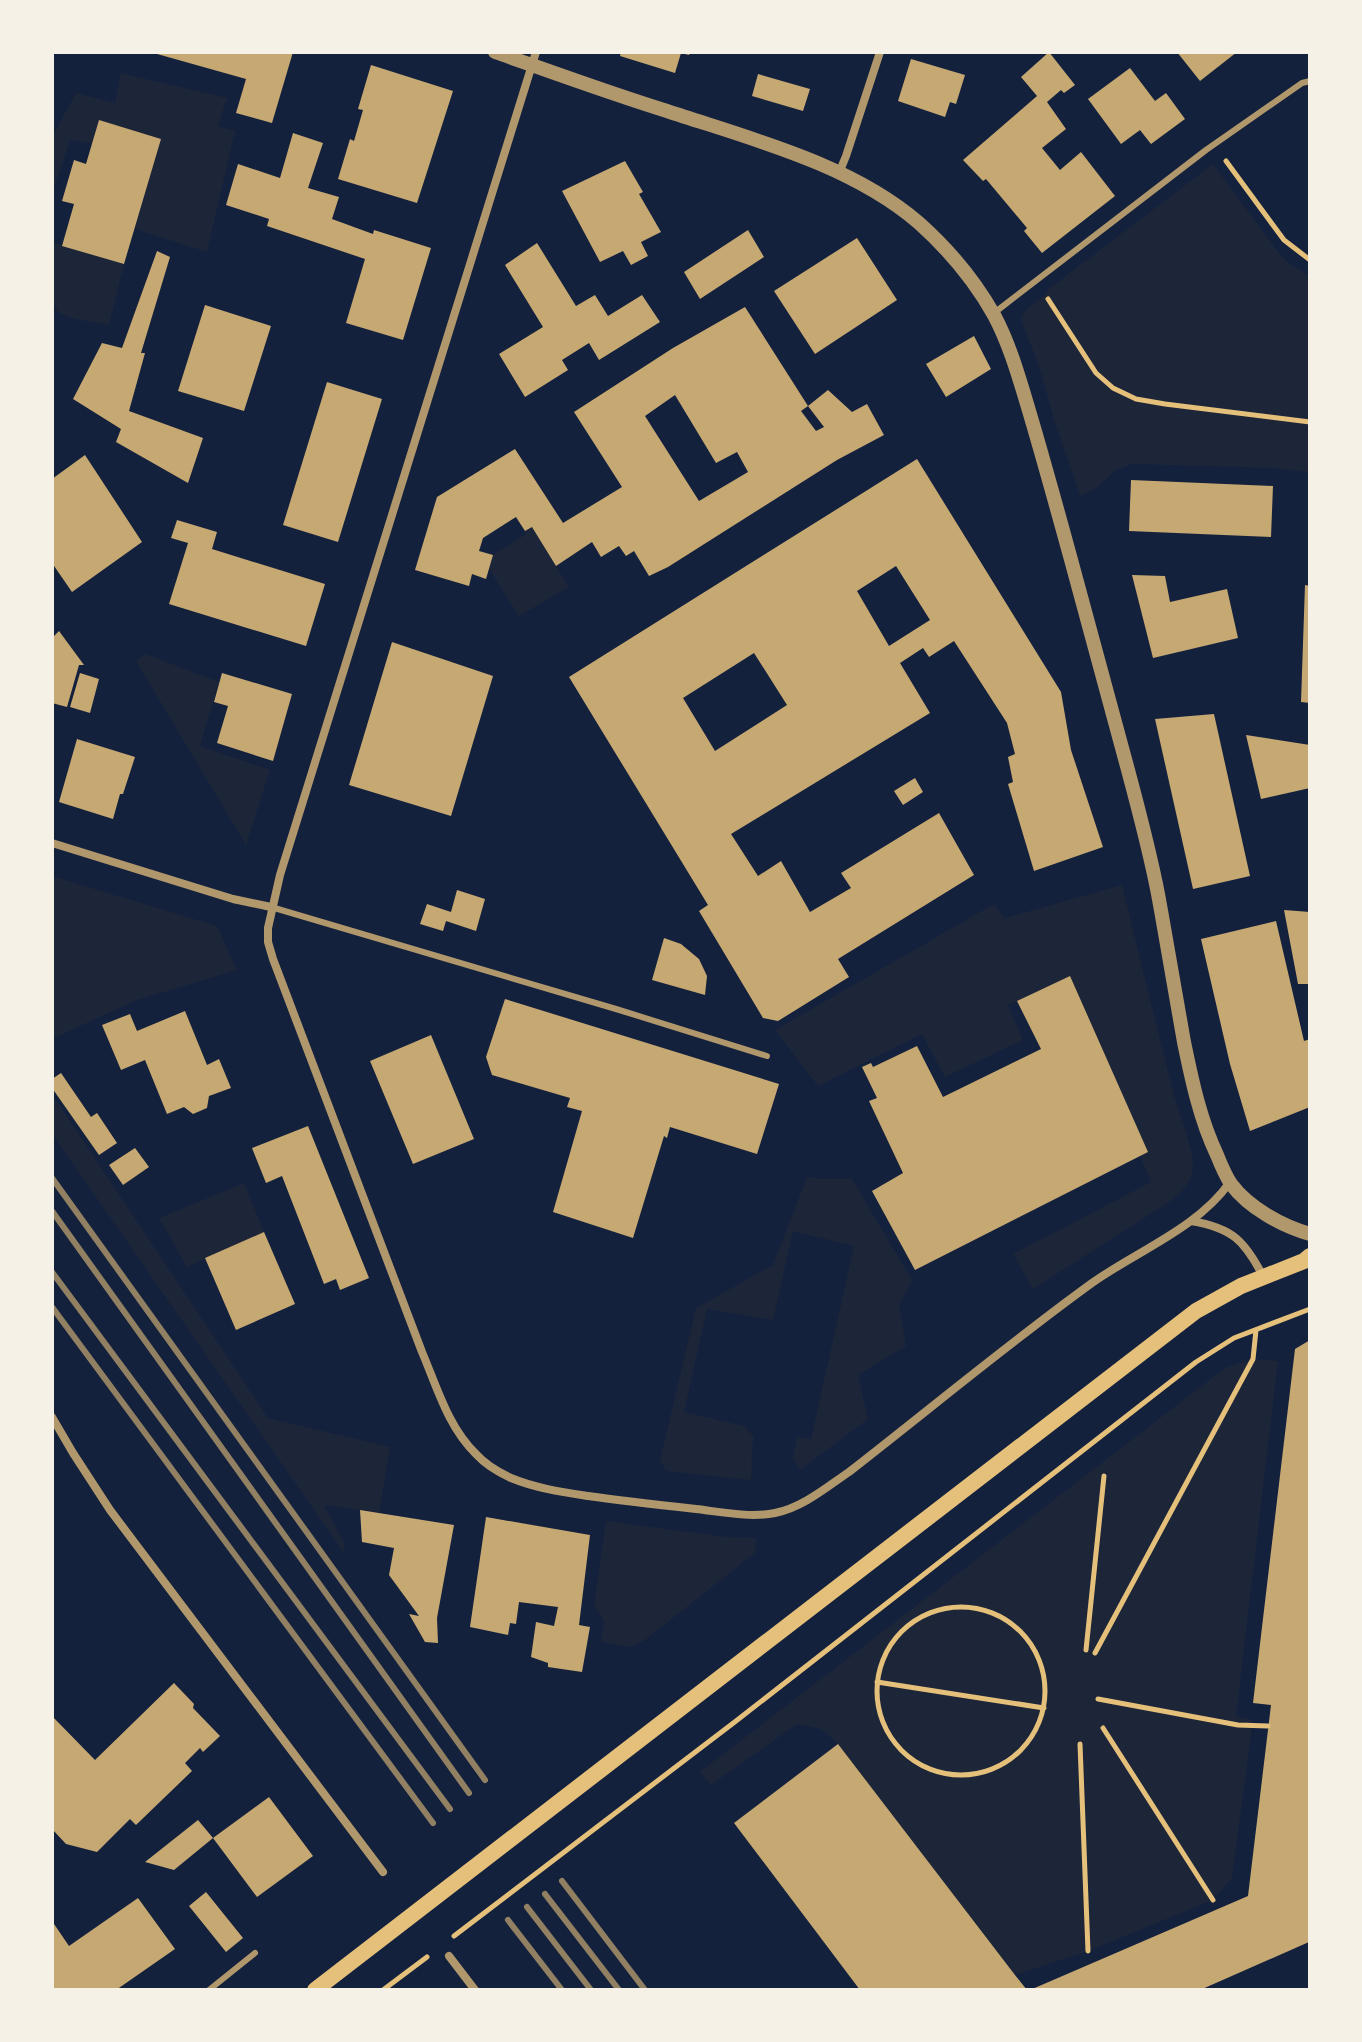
<svg xmlns="http://www.w3.org/2000/svg" width="1362" height="2042" font-family="Signika,sans-serif">
<style>
.green{fill:#1d2539}
.building{fill:#c6a872;fill-rule:evenodd}
.lines{fill:none;stroke-linecap:round;stroke-linejoin:round}
.path{stroke:#e5c07b;stroke-width:5}
.service{stroke:#b1986c;stroke-width:6}
.minor{stroke:#b1986c;stroke-width:8}
.tertiary{stroke:#b1986c;stroke-width:14}
.secondary{stroke:#e5c07b;stroke-width:16}
.rail{stroke:#918062;stroke-width:6}
</style>
<rect width="100%" height="100%" fill="#14213d"/>
<path class="green" d="M121,73L227,98L218,126L235,131L207,252L135,229L161,139L99,121L92,143L70,140L52,195V137L76,93L115,103Z
M1213,164L1281,256L1293,266L1310,276V472L1274,468L1131,464L1115,471L1095,489L1080,496L1054,419L1039,366L1022,323V316L1026,310L1045,295L1050,288Z
M52,242L124,264L109,325C96,322 70,320 59,312C47,303 52,258 52,242Z
M532,527L569,587L519,616L489,569L493,555L526,534L525,531Z
M145,654L219,682L200,746L270,770L246,845L136,661Z
M52,876L217,926L237,970L137,1000L52,1039Z
M1122,885C1139,955 1156,1025 1174,1095C1179,1115 1193,1146 1193,1166C1193,1181 1182,1192 1171,1201L1033,1289L1013,1254L1151,1182L1140,1156L1148,1152L1070,977L1008,1005L1023,1040L945,1077L922,1034L818,1086L775,1030L994,904L1005,918Z
M52,1094L268,1418L390,1447L379,1513L324,1505L344,1543V1553L52,1134Z
M807,1177L821,1179H852L912,1280L899,1305L906,1346L858,1375L868,1419L800,1470L793,1458L797,1437L811,1439L854,1246L793,1231L773,1320L707,1309L684,1412L744,1426L754,1437C750,1452 753,1466 751,1480L666,1471L660,1460L696,1308L773,1265Z
M244,1183L264,1232L187,1267L159,1218Z
M1253,1359L1278,1361L1236,1716L1253,1720L1232,1878L1213,1900L1088,1951L1015,1975L838,1744L821,1729L797,1724L711,1785L700,1772L1225,1368Z
M606,1521L727,1537L756,1538L755,1553L645,1640L632,1647L601,1642L604,1621L594,1605Z"/>
<path class="building" d="M150,52H293L272,123L236,113L246,79Z
M621,52H690L689,55L681,53L675,73L620,56Z
M1049,52L1075,85L1064,93L1061,90L1047,102L1066,129L1042,148L1060,170L1081,152L1115,196L1042,253L1024,231L1027,228L986,179L983,181L963,160L1037,96L1021,77Z
M1177,52H1237L1200,81Z
M911,59L965,75L956,104L950,102L945,117L898,101Z
M371,65L453,91L417,203L338,179L350,139L354,141L363,110L358,109Z
M1130,68L1155,101L1166,93L1185,119L1151,144L1140,130L1121,144L1088,99Z
M758,74L810,89L803,111L752,96Z
M99,120L161,139L124,264L62,246L74,204L62,201L74,160L86,164Z
M293,133L323,143L308,188L339,197L332,219L373,234L374,230L431,248L403,340L346,323L365,259L267,226L269,219L226,205L238,164L280,178Z
M625,161L643,192L639,194L661,232L641,242L648,256L631,265L623,251L600,262L562,191Z
M748,230L764,257L700,299L684,272Z
M857,238L897,300L815,354L774,291Z
M537,243L576,306L595,295L608,316L642,295L660,322L599,360L589,343L562,360L568,370L525,397L499,354L543,327L505,265Z
M157,251L170,257L141,353H145L129,411L203,438L188,483L116,442L121,429L73,399L102,343L122,348Z
M205,305L271,326L244,411L178,391Z
M745,307L808,406L828,390L852,412L867,404L884,435L837,460L668,567L649,576L634,551L626,556L619,546L601,557L592,542L556,566L532,527L525,531L516,517L483,538L479,551L493,555L486,579L472,574L469,586L415,570L437,497L515,449L563,523L622,487L574,412L673,348ZM675,395L716,463L737,452L748,472L699,501L645,416ZM808,406L824,427L816,431L801,411Z
M974,336L991,369L946,397L926,364Z
M327,382L382,399L338,542L283,525Z
M85,455L142,542L72,592L52,563V479Z
M917,459L1061,692L1071,750L1103,847L1034,871L1008,784L1013,782L1008,757L1015,754L1007,723L954,641L929,657L923,648L900,663L930,713L731,834L758,876L781,861L810,912L851,888L841,873L939,813L974,875L838,959L849,977L778,1021L763,1018L699,911L708,905L569,677ZM896,566L930,620L889,646L857,591ZM754,653L787,705L715,751L683,698Z
M1131,480L1273,486L1271,537L1129,531Z
M177,520L217,532L212,549L325,584L306,646L169,604L188,543L171,538Z
M1132,575L1165,576L1170,602L1227,589L1238,638L1153,658Z
M1305,585L1310,586V703L1301,702Z
M59,631L84,665H79L67,707L52,703V638Z
M392,642L493,676L451,816L349,785Z
M80,673L99,679L90,713L70,707Z
M222,673L292,694L273,761L217,743L228,706L214,702Z
M1214,714L1250,876L1193,889L1155,719Z
M1246,735L1310,745V788L1261,799Z
M77,739L135,757L123,794H120L113,819L59,802Z
M915,778L923,792L903,805L894,791Z
M457,890L485,899L476,931L446,921L443,931L420,924L427,904L451,912Z
M1284,910L1310,912V984H1298Z
M1276,921L1304,1041L1310,1039V1107L1250,1131L1230,1064L1201,939Z
M664,938L681,944L699,959L707,976L705,995L652,980Z
M1070,976L1148,1152L915,1270L872,1191L903,1173L869,1101L877,1098L862,1067L871,1063L873,1067L917,1046L943,1097L1041,1049L1017,1001Z
M505,999L779,1084L757,1154L670,1127L667,1138L664,1136L633,1238L553,1212L582,1111L567,1107L570,1098L492,1075L486,1057Z
M185,1011L207,1065L219,1059L231,1088L209,1096L207,1108L193,1114L184,1107L167,1114L145,1060L121,1070L102,1025L130,1014L137,1031Z
M431,1035L474,1139L413,1164L370,1061Z
M61,1073L91,1117L97,1113L117,1143L99,1155L52,1088V1079Z
M308,1126L369,1278L340,1290L336,1279L324,1284L282,1176L266,1183L252,1148Z
M135,1148L149,1167L123,1185L109,1165Z
M264,1232L295,1304L236,1330L205,1258Z
M1310,1340L1309,1942L1200,1990H1030L1248,1896L1271,1705L1253,1703L1295,1349Z
M360,1510L454,1525L437,1618L438,1643L425,1642L409,1614L419,1616L389,1575L394,1548L362,1542Z
M486,1517L590,1535L579,1625L590,1627L582,1672L548,1667V1663L531,1657L536,1622L554,1626L558,1607L519,1602L516,1624L510,1623L508,1635L470,1627Z
M174,1683L194,1704L193,1708L220,1736L203,1752L200,1748L185,1763L192,1771L136,1825L130,1819L97,1852L66,1844L52,1829V1716L95,1760Z
M838,1744L1015,1975L1027,1990H860L734,1823Z
M269,1797L313,1856L257,1897L213,1838Z
M198,1820L213,1838L174,1870L145,1862Z
M206,1892L243,1938L226,1952L189,1906Z
M138,1898L175,1949L116,1990H52V1921L69,1946Z"/>
<g class="lines">
<path class="path" d="M1226,161L1284,240L1310,260
M1048,299L1096,373L1113,388L1136,399L1165,404L1310,422
M877 1691a84 84 0 1 1 168 0a84 84 0 1 1-168 0Z
M1086,1650L1104,1476
M1095,1653L1253,1359L1256,1330
M877,1682L1044,1708
M1098,1699L1238,1725L1268,1726
M1103,1728L1213,1900
M1080,1744L1088,1951
M454,1936L736,1721L1196,1362L1234,1338L1310,1309
M383,1990L427,1957"/>
<path class="service" d="M994,313L1206,150L1302,83L1310,81
M271,907L616,1009L767,1056
M209,1990L255,1953"/>
<path class="minor" d="M536,52L280,875L268,928V942L273,959L422,1352C437,1387 448,1427 476,1454C485,1464 498,1472 511,1478C535,1488 562,1492 588,1496C624,1501 660,1505 696,1509C722,1512 750,1518 775,1513C802,1508 827,1487 849,1472C930,1409 1009,1343 1092,1283C1137,1251 1198,1228 1230,1182
M839,173L846,156L880,52
M52,843L233,899L271,907
M1191,1221C1233,1228 1245,1241 1264,1278
M52,1417L73,1453L110,1510L383,1872
M449,1956L475,1990"/>
<path class="tertiary" d="M495,52C552,72 609,93 667,111C751,139 851,164 919,223C948,249 975,281 994,315C1009,343 1018,374 1027,404C1042,454 1056,505 1070,556C1090,628 1109,699 1128,770C1139,811 1150,852 1158,894C1167,943 1175,992 1184,1042C1192,1081 1200,1119 1217,1155C1221,1165 1225,1175 1231,1184C1249,1208 1282,1226 1310,1234"/>
<path class="secondary" d="M315,1990L1196,1311L1241,1286L1304,1261L1310,1256"/>
<path class="rail" d="M52,1178L485,1780
M52,1211L469,1793
M52,1272L450,1809
M52,1307L433,1823
M562,1881L645,1990
M545,1894L619,1990
M527,1907L591,1990
M508,1920L562,1990"/>
</g>
<rect width="1362" height="2042" fill="none" stroke="#f6f1e7" stroke-width="108"/>
</svg>
